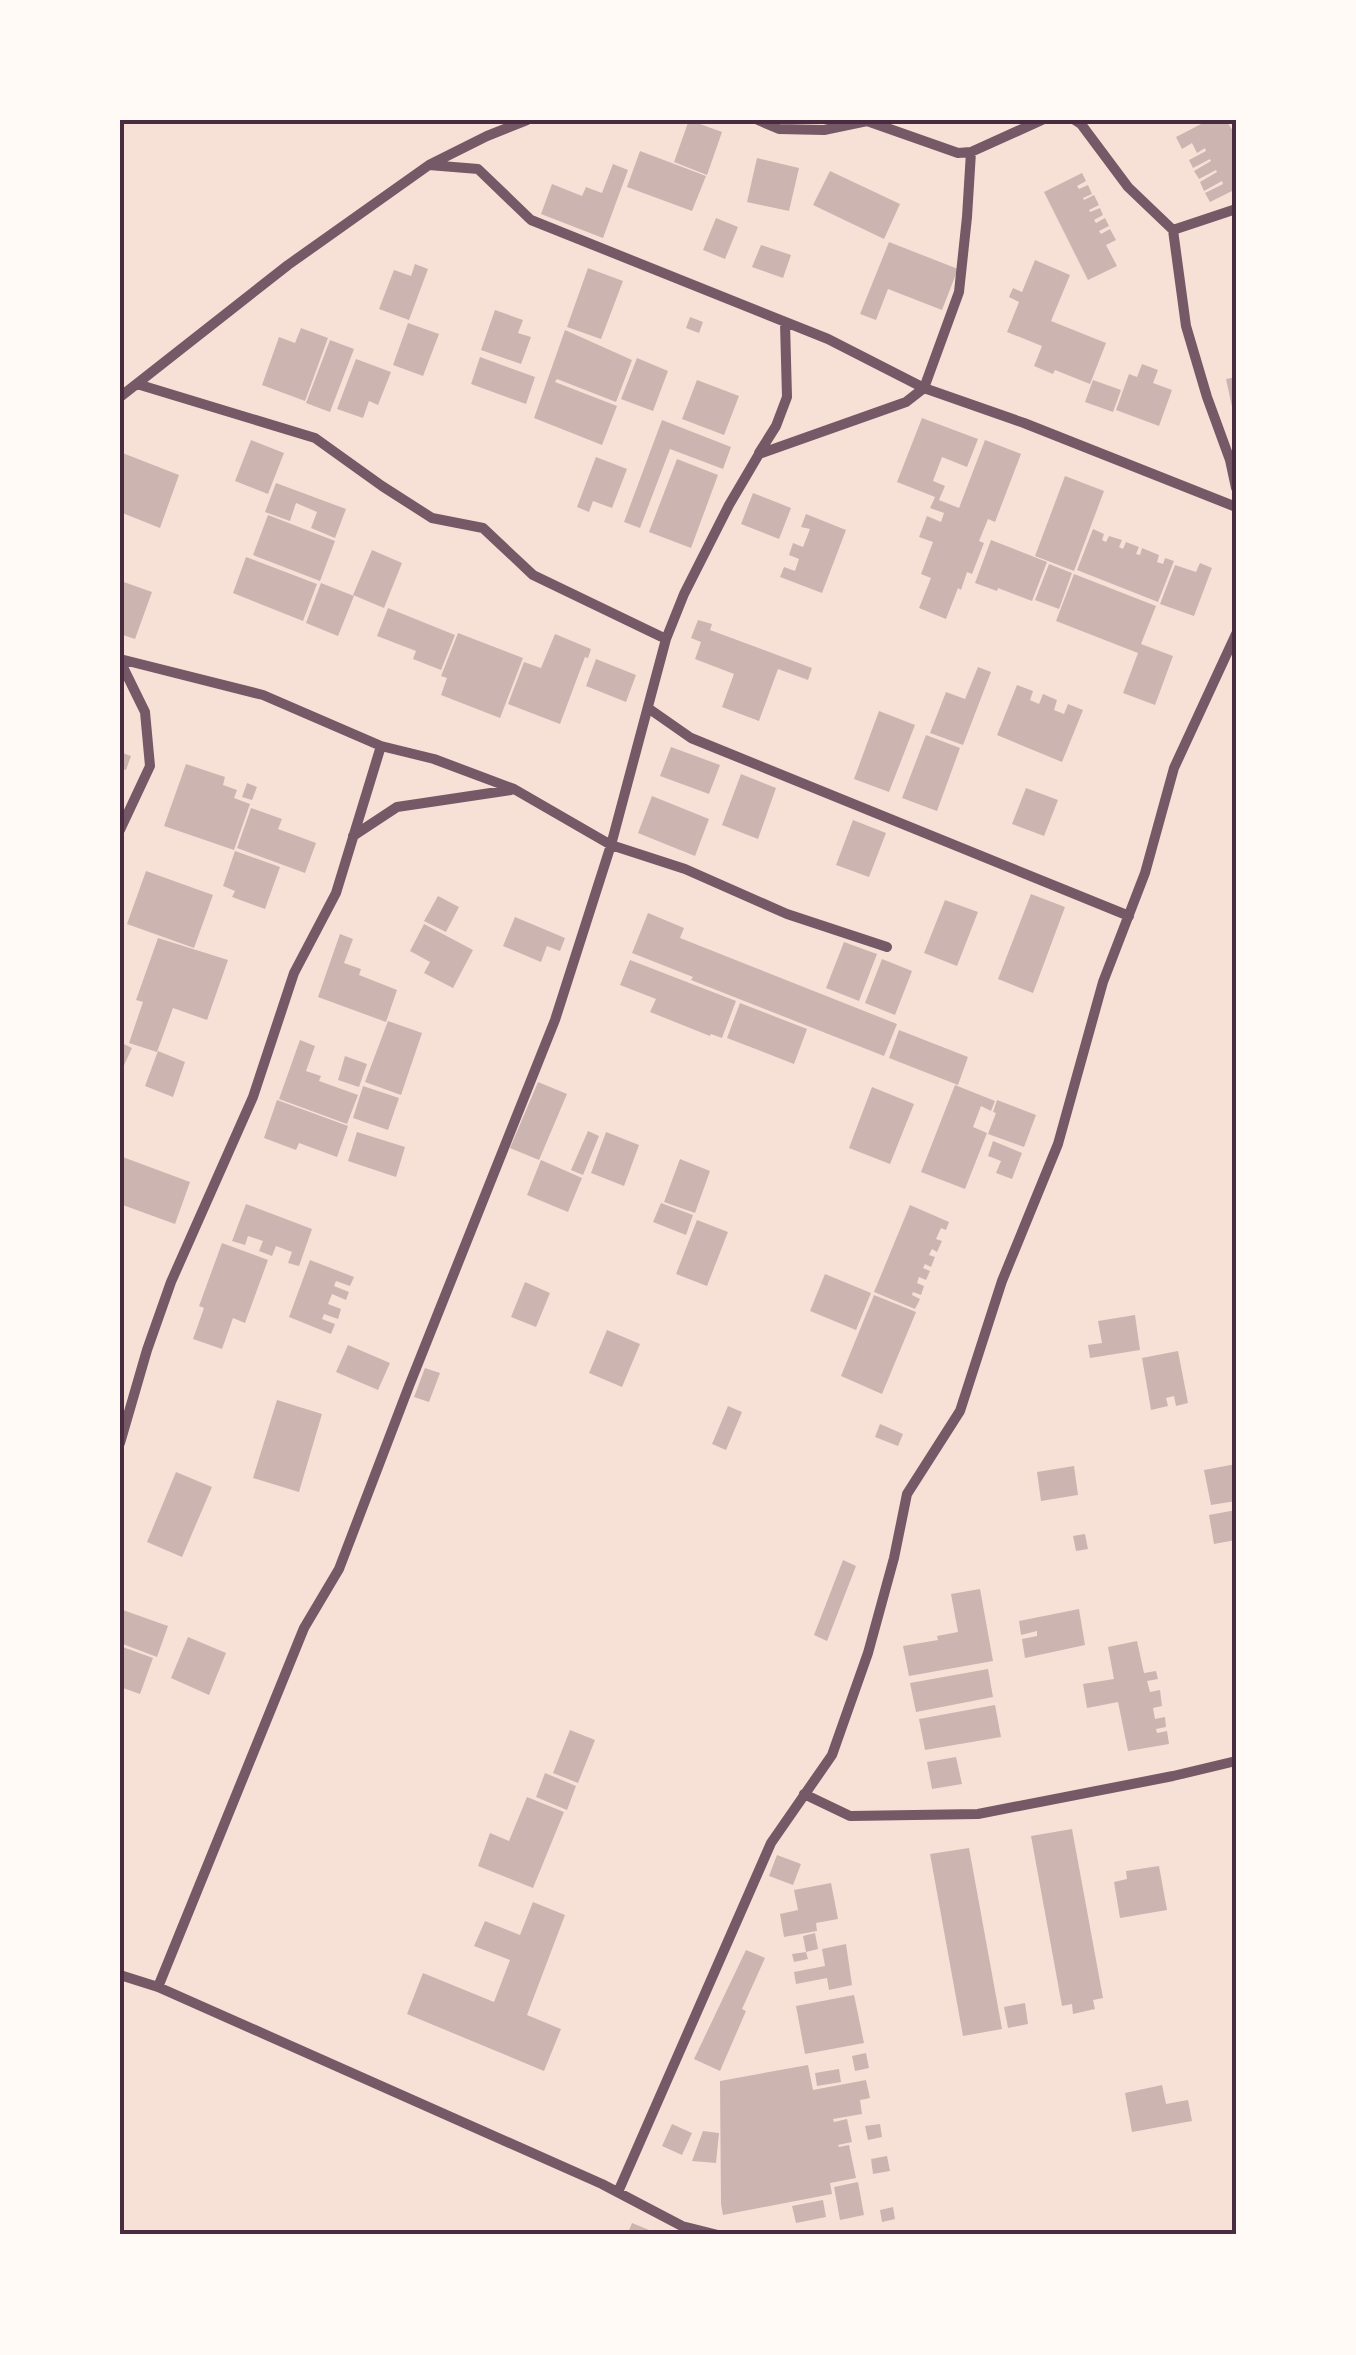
<svg xmlns="http://www.w3.org/2000/svg" width="1356" height="2355" font-family="Overpass,sans-serif">
<style>
.building{fill:#ccb4b1}
.lines{fill:none;stroke-linecap:round;stroke-linejoin:round}
.minor{stroke:#755966;stroke-width:10}
.neatline{fill:none;stroke:#4a2c40;stroke-width:4}
</style>
<rect width="100%" height="100%" fill="#f7e1d7"/>
<path class="building" d="M689,120L722,132L707,175L674,162Z
M1209,120H1226L1236,136V189L1210,202L1205,193L1223,184L1222,181L1204,191L1200,182L1217,172L1216,170L1199,179L1194,171L1211,161L1210,159L1193,168L1189,160L1206,151L1205,148L1197,153L1192,143L1182,149L1176,137Z
M640,151L706,176L692,211L627,187Z
M757,158L799,168L789,211L747,202Z
M613,164L628,170L603,238L541,214L552,184L582,196L586,187L602,193Z
M830,171L900,204L884,239L813,205Z
M1082,173L1086,181L1077,186L1079,189L1088,185L1092,194L1083,198L1084,200L1094,195L1099,205L1089,210L1090,212L1100,208L1103,215L1094,220L1096,223L1105,218L1109,226L1099,231L1101,234L1110,229L1116,240L1106,245L1117,266L1088,280L1044,192Z
M716,218L738,227L725,259L703,250Z
M889,242L958,269L942,310L888,289L876,320L860,314Z
M761,245L791,255L783,278L752,267Z
M1035,260L1070,275L1051,321L1106,343L1090,384L1055,370L1053,374L1034,366L1042,346L1007,332L1019,302L1009,297L1013,288L1022,292Z
M415,264L428,269L409,320L379,309L394,270L411,276Z
M588,268L623,281L601,339L567,327Z
M495,310L523,320L518,333L531,337L521,364L481,350Z
M690,317L703,322L699,333L686,328Z
M408,323L439,334L423,376L393,365Z
M301,328L328,338L305,401L262,385L279,337L295,343Z
M565,330L632,360L616,402L557,379L555,382L617,406L602,445L534,418Z
M330,340L354,349L330,412L306,403Z
M480,357L535,377L526,404L471,384Z
M637,358L668,371L653,411L621,399Z
M356,359L391,372L378,405L369,401L363,418L337,409Z
M1142,364L1158,370L1153,383L1172,390L1159,426L1116,410L1129,374L1137,377Z
M1236,377V416H1234L1226,379Z
M697,380L739,396L724,435L682,419Z
M1093,380L1121,390L1113,412L1085,402Z
M922,418L978,439L967,467L942,457L933,481L945,486L939,500L959,508L985,440L1021,454L995,522L988,519L979,541L984,543L972,574L967,572L961,590L958,588L946,619L919,608L931,578L921,574L933,542L919,537L927,516L941,522L944,513L930,508L935,497L897,482Z
M662,420L731,447L723,469L670,449L640,528L624,522Z
M251,440L284,453L268,494L235,481Z
M120,452L179,475L160,528L120,512Z
M596,457L627,469L612,508L593,501L589,512L577,507Z
M677,459L718,475L691,548L649,532Z
M1065,476L1104,491L1074,571L1035,556Z
M276,483L346,509L335,538L311,528L317,512L296,503L290,521L265,512Z
M753,493L791,508L779,539L741,524Z
M806,514L846,530L822,593L780,577L784,567L795,571L799,559L789,555L793,543L803,547L810,529L801,527Z
M268,515L335,541L320,581L253,555Z
M1093,529L1104,534L1102,540L1106,542L1109,536L1122,540L1119,547L1123,549L1126,542L1139,547L1136,554L1140,555L1142,548L1159,555L1157,562L1163,564L1165,558L1174,561L1158,602L1077,570Z
M991,540L1047,562L1032,601L998,588L997,591L975,583Z
M372,550L402,563L384,608L353,595Z
M246,557L317,584L303,621L233,593Z
M1200,563L1212,568L1194,616L1160,604L1175,565L1196,572Z
M1049,564L1072,573L1059,609L1035,600Z
M1074,574L1156,606L1141,644L1173,656L1155,705L1123,693L1138,653L1056,621Z
M121,581L152,592L135,639L120,634Z
M321,583L354,596L338,636L306,623Z
M388,608L455,635L441,670L413,659L416,651L377,636Z
M698,620L712,624L710,630L812,668L808,680L778,669L759,721L722,707L734,674L695,659L701,642L691,638Z
M458,633L523,658L500,718L441,695L447,678L441,676Z
M555,634L591,649L588,658L585,657L560,724L508,704L524,662L541,668Z
M596,659L636,675L626,702L586,686Z
M978,667L991,672L963,745L930,733L946,692L965,699Z
M1017,685L1033,691L1030,700L1039,704L1043,694L1057,700L1054,710L1064,714L1068,704L1083,710L1062,762L997,735Z
M879,711L915,725L889,792L854,779Z
M926,735L960,748L937,811L902,798Z
M671,747L720,765L709,794L660,776Z
M120,752L131,756L126,770L120,768Z
M186,764L225,777L223,785L237,790L234,798L250,804L234,850L164,826Z
M741,774L776,788L758,839L722,825Z
M247,783L257,787L252,800L242,797Z
M1026,788L1058,800L1044,836L1012,824Z
M652,796L709,819L695,856L638,833Z
M251,808L282,819L278,829L316,843L305,873L237,848Z
M853,820L886,833L869,877L836,865Z
M235,851L280,867L265,909L232,897L235,891L223,886Z
M146,871L213,895L194,948L127,924Z
M1031,894L1065,907L1033,993L998,979Z
M438,896L459,907L446,932L424,921Z
M945,900L978,912L957,966L924,953Z
M648,913L684,928L680,938L897,1024L884,1056L691,980L693,977L632,953Z
M515,917L565,938L560,951L547,946L541,962L503,946Z
M424,924L473,950L453,988L424,973L430,962L410,951Z
M340,934L353,939L344,963L361,969L359,975L397,990L386,1022L318,997Z
M158,938L228,960L207,1020L173,1008L157,1052L129,1043L143,1002L136,1000Z
M844,942L877,954L859,1001L826,988Z
M882,959L912,971L895,1015L865,1003Z
M630,960L736,1001L722,1038L711,1034L710,1036L650,1012L656,999L620,985Z
M740,1003L807,1029L794,1064L727,1038Z
M388,1021L422,1033L401,1095L365,1082Z
M899,1030L968,1057L958,1085L889,1058Z
M300,1040L315,1046L306,1071L321,1076L319,1081L358,1095L347,1124L279,1099Z
M120,1042L132,1048L120,1074Z
M158,1051L185,1062L173,1097L145,1086Z
M345,1056L367,1064L359,1087L338,1080Z
M538,1082L567,1094L539,1160L510,1148Z
M955,1085L995,1101L991,1111L981,1106L973,1127L987,1133L965,1189L921,1172Z
M363,1086L399,1098L388,1130L353,1118Z
M872,1087L914,1104L890,1164L849,1148Z
M277,1100L348,1126L337,1157L299,1143L296,1150L264,1138Z
M997,1100L1036,1115L1024,1147L988,1134L996,1113L993,1112Z
M588,1131L599,1136L583,1175L571,1170Z
M357,1132L405,1147L396,1177L348,1161Z
M606,1132L639,1145L624,1186L591,1173Z
M993,1141L1022,1153L1012,1179L996,1173L1001,1161L988,1156Z
M120,1156L190,1182L175,1224L120,1204Z
M680,1159L710,1171L695,1213L664,1202Z
M541,1160L582,1178L568,1212L527,1195Z
M661,1203L693,1215L686,1235L653,1222Z
M246,1204L312,1229L299,1266L288,1263L292,1252L276,1246L272,1256L259,1251L263,1241L248,1236L245,1245L232,1241Z
M910,1205L949,1222L946,1230L941,1228L936,1239L942,1241L937,1252L932,1249L929,1255L935,1257L931,1267L925,1264L923,1268L930,1271L926,1280L919,1277L917,1283L924,1286L921,1295L913,1292L912,1295L920,1299L915,1309L874,1292Z
M697,1220L728,1232L707,1286L676,1274Z
M222,1243L268,1260L245,1323L233,1318L222,1349L193,1339L204,1308L199,1306Z
M310,1260L354,1277L350,1286L336,1281L334,1286L349,1292L346,1300L332,1294L328,1304L341,1309L338,1319L324,1314L322,1319L335,1324L331,1334L289,1317Z
M825,1274L871,1293L856,1330L810,1311Z
M525,1282L550,1293L536,1327L511,1317Z
M874,1295L916,1312L882,1394L841,1376Z
M1135,1315L1140,1350L1090,1358L1088,1345L1102,1343L1098,1321Z
M607,1330L640,1344L622,1387L589,1373Z
M348,1345L390,1363L378,1390L336,1372Z
M1178,1351L1188,1403L1176,1406L1174,1396L1166,1398L1168,1406L1151,1410L1142,1358Z
M425,1368L440,1373L429,1402L414,1397Z
M277,1400L322,1414L299,1492L253,1478Z
M728,1406L742,1412L726,1450L712,1444Z
M880,1424L903,1434L898,1446L875,1437Z
M1236,1464V1501L1211,1505L1204,1470Z
M1074,1466L1078,1495L1041,1501L1037,1472Z
M176,1472L212,1487L182,1557L147,1542Z
M1236,1510V1540L1214,1544L1209,1515Z
M1085,1534L1088,1549L1076,1551L1073,1536Z
M843,1560L856,1566L827,1641L814,1635Z
M980,1589L993,1661L909,1676L903,1646L938,1640L937,1636L958,1632L951,1594Z
M120,1609L168,1626L157,1657L120,1643Z
M1079,1609L1085,1645L1025,1658L1022,1639L1037,1636V1631L1021,1635L1019,1621Z
M188,1637L226,1653L209,1695L171,1678Z
M1137,1641L1144,1673L1156,1671L1158,1679L1147,1681L1150,1692L1160,1690L1162,1706L1153,1708L1155,1719L1165,1717L1166,1727L1156,1729L1157,1733L1167,1731L1169,1744L1128,1751L1118,1702L1087,1708L1083,1684L1114,1679L1108,1647Z
M120,1646L153,1658L140,1694L120,1687Z
M988,1669L993,1697L916,1712L910,1683Z
M995,1705L1001,1737L925,1750L919,1719Z
M570,1730L595,1740L578,1783L553,1773Z
M956,1757L962,1784L932,1789L927,1762Z
M545,1773L576,1786L567,1810L536,1797Z
M527,1797L564,1812L533,1888L478,1866L490,1833L509,1841Z
M1072,1829L1103,1998L1093,2000L1095,2009L1073,2014L1072,2004L1062,2006L1031,1836Z
M969,1848L1002,2029L963,2036L930,1854Z
M777,1855L801,1864L793,1885L769,1876Z
M1159,1866L1167,1910L1120,1918L1114,1882L1127,1879L1126,1871Z
M831,1883L838,1919L816,1923L817,1931L784,1937L780,1914L798,1910L794,1890Z
M533,1902L565,1915L527,2015L561,2029L544,2071L407,2014L423,1973L494,2002L510,1960L474,1946L485,1921L520,1935Z
M815,1933L818,1949L806,1952L803,1936Z
M846,1944L852,1985L829,1990L827,1978L796,1984L794,1972L825,1966L822,1949Z
M746,1950L765,1958L742,2009L746,2011L720,2071L694,2059Z
M806,1952L808,1959L794,1962L792,1954Z
M854,1995L864,2043L805,2054L796,2006Z
M1025,2003L1028,2024L1008,2028L1004,2007Z
M866,2053L869,2068L855,2071L852,2056Z
M808,2065L813,2090L866,2080L870,2098L860,2100L862,2114L833,2119L834,2122L847,2119L852,2142L838,2145L839,2147L849,2145L856,2178L830,2183L832,2194L723,2215L721,2204L720,2081Z
M839,2069L841,2082L817,2086L815,2073Z
M1162,2085L1166,2104L1188,2100L1192,2121L1132,2132L1125,2093Z
M672,2124L692,2133L682,2155L662,2146Z
M880,2124L882,2137L868,2140L865,2126Z
M703,2131L719,2133L716,2163L692,2161Z
M887,2156L890,2171L873,2174L871,2159Z
M858,2182L864,2215L840,2220L834,2187Z
M823,2200L826,2217L796,2223L792,2206Z
M893,2207L895,2219L882,2222L880,2210Z
M632,2223L654,2232L653,2235H627Z"/>
<g class="lines">
<path class="minor" d="M758,120L779,129L824,130L867,121L958,153L971,152L1042,120
M1075,120L1081,124L1128,187L1173,230L1186,326L1207,397L1230,460L1236,488
M429,165L478,169L531,220L828,339L924,388L1024,423L1236,507
M1173,230L1236,209
M137,384L315,438L382,486L432,518L483,528L533,575L666,639
M120,397L288,265L429,165L487,136L527,120
M759,453L776,426L787,397L785,323
M120,659L263,695L381,746L434,759L514,789L611,845L685,869L787,914L887,947
M120,661L145,712L150,766L120,830
M648,708L691,738L1129,916
M353,836L397,807L511,790
M120,1443L147,1350L171,1282L253,1097L294,973L336,893L381,746
M804,1794L850,1816L978,1814L1173,1776L1236,1761
M120,1975L158,1987L602,2184L682,2226L718,2235
M158,1987L304,1628L339,1569L409,1386L555,1020L611,845L666,639L684,594L729,505L759,454L906,402L924,388L959,292L967,217L971,152
M618,2192L771,1843L832,1755L868,1653L894,1558L907,1494L960,1411L1002,1281L1058,1144L1103,982L1145,873L1174,768L1236,634"/>
</g>
<rect width="1356" height="2355" fill="none" stroke="#fffaf5" stroke-width="245"/>
<rect x="122" y="122" width="1112" height="2110" class="neatline"/>
</svg>
